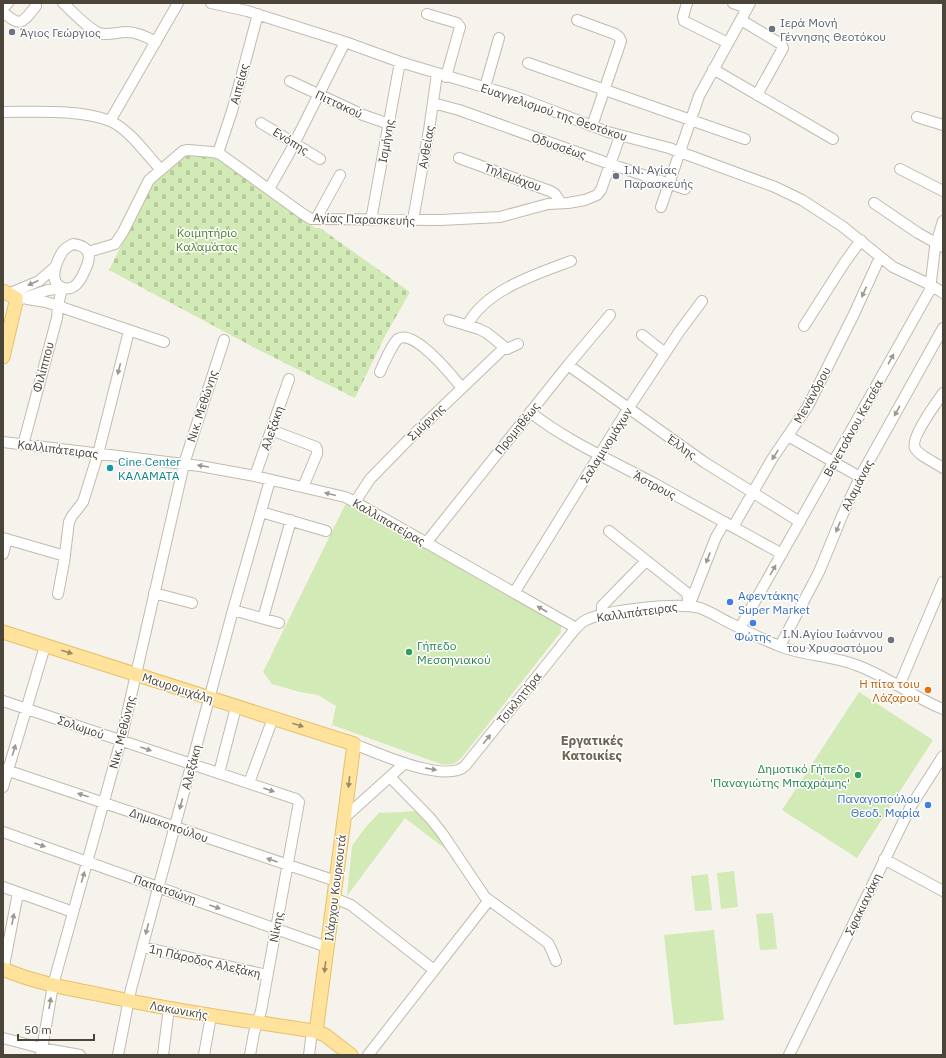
<svg xmlns="http://www.w3.org/2000/svg" width="946" height="1058" font-family="'IBM Plex Sans',sans-serif">
<style>
.green{fill:#d2eab5}
.cemetery{fill:url(#cemetery-stones)}
.lines{fill:none;stroke-linecap:round;stroke-linejoin:round}
.minor-casing{stroke:#c2bbae;stroke-width:12}
.major-casing{stroke:#e6c16a;stroke-width:15}
.minor{stroke:#fff;stroke-width:10}
.major{stroke:#ffe39c;stroke-width:13}
.oneway{fill:#9c9892}
.oneway2{fill:#9c8c66}
.worship-dot{fill:#6b7280;stroke:#fff;stroke-width:1.5}
.culture-dot{fill:#0f9aa8;stroke:#fff;stroke-width:1.5}
.shop-dot{fill:#3f7fe0;stroke:#fff;stroke-width:1.5}
.leisure-dot{fill:#2e9e5b;stroke:#fff;stroke-width:1.5}
.food-dot{fill:#e8710a;stroke:#fff;stroke-width:1.5}
.labels{text-anchor:middle;dominant-baseline:central;stroke-width:3;stroke-linejoin:round;paint-order:stroke}
.worship-label{font-size:12px;fill:#5b616d;stroke:#fff;text-anchor:start}
.street-label{font-size:12px;fill:#4b4439;stroke:#fff}
.park-label{font-size:12px;fill:#4a7f2a;stroke:#fff}
.culture-label{font-size:12px;fill:#0d838f;stroke:#fff;text-anchor:start}
.shop-label{font-size:12px;fill:#366cbe;stroke:#fff;text-anchor:start}
.leisure-label{font-size:12px;fill:#27864d;stroke:#fff;text-anchor:start}
.food-label{font-size:12px;fill:#c56008;stroke:#fff;text-anchor:end}
.neighbourhood-label{font-size:13px;font-weight:bold;fill:#6e6250;stroke:#fff}
</style>
<defs>
<pattern id="cemetery-stones" width="16" height="16" patternUnits="userSpaceOnUse"><rect width="16" height="16" fill="#d2eab5"/><path d="M2 7V4a2 2 0 0 1 4 0v3zM10 15v-3a2 2 0 0 1 4 0v3z" fill="#b6ca9c"/></pattern>
</defs>
<rect width="100%" height="100%" fill="#f6f3ec"/>
<path class="green" d="M346,503L557,622L561,627V632L463,756C456,764 451,766 441,764L332,725L336,706L318,695L300,692L272,684L263,672Z
M859,692L933,740L857,858L782,810Z
M418,811L447,845L455,861H453L448,851L405,818L347,896L352,846L364,829L380,812L382,813Z
M734,871L738,907L721,909L717,873Z
M708,874L712,910L695,911L691,876Z
M773,913L777,949L760,950L756,914Z
M714,930L724,1020L674,1025L664,935Z"/>
<path class="cemetery" d="M187,155L210,156L220,159L315,228H320L410,292L385,336L355,398L257,349L109,270L153,182L180,157Z"/>
<g class="lines">
<g class="minor-casing">
<path id="minor" d="M63,3C73,12 87,28 99,33C108,36 117,32 127,32C137,32 147,37 156,42
M211,3L247,11L345,42L400,62L514,96L608,132L669,148L775,187L802,200L842,226L893,267L931,285L943,293
M687,3L683,17L684,21L728,43
M733,3L747,8
M3,8L8,3
M3,12C21,28 22,23 36,6
M427,14L457,23L460,27L446,77
M577,20L615,34L619,37L621,41L592,126
M741,20L781,44L783,48L757,95
M528,63L745,139
M713,69L833,139
M290,81L363,115L389,124
M485,87L499,38
M433,103L459,110L610,164L685,189
M3,112C34,112 81,109 110,121C129,129 147,155 161,170
M917,117L943,125
M110,121L178,3
M261,123L320,159
M218,153L232,111L258,14
M459,158L550,191L555,194L561,203
M900,169L943,191
M269,189L291,150L345,42
M874,203L918,233L943,247
M661,207L699,96L750,3
M316,219L340,175
M371,220L400,62
M413,220L429,130L437,74
M73,244C90,246 92,256 85,270C81,280 74,293 61,287C48,281 57,260 63,251C65,248 69,246 73,244Z
M88,252L115,244L123,232L149,180L183,151L188,150L212,152L220,154L303,214L311,219H316L440,220L500,217L548,204L568,203L585,200L597,195L601,190L620,136
M8,294L39,281L55,267
M21,299L48,290L62,288L58,306L57,318L23,445
M27,299L46,302L164,342
M449,320L479,329L487,333L507,349L518,344
M468,324C486,290 536,274 571,261
M804,326L845,262L861,240
M642,335L665,353
M568,365L704,462L800,522
M380,372C383,365 393,343 398,339C414,328 453,377 462,388
M943,393C937,402 910,438 915,448C918,455 936,463 943,468
M530,412C568,442 615,462 657,485C699,508 741,531 782,554
M271,430L316,447L317,450V454L303,487
M788,436L860,477
M3,442L200,466L255,476L345,497L355,502L576,628
M255,476L289,379
M355,502L370,479L414,434L504,348
M261,512L326,531
M733,527L772,459L808,406L854,314L880,257
M609,531L687,593L689,606
M3,538L65,556
M426,543L568,365L610,315
M3,554L7,539
M154,593L192,603
M514,593L628,409L679,332L702,301
M58,594L64,562L69,522L72,516L83,502L98,454L129,331
M689,606L716,537L725,522
M233,610L279,623
M602,615V606L646,561
M263,618L291,520
M740,628L930,290L935,247L943,221
M780,646L819,572L842,516L860,477L943,328
M899,686L943,582
M3,701L296,799L299,802L261,1011L254,1033L250,1055
M354,744C377,753 445,784 465,766L567,639C573,632 578,624 586,620C607,610 678,602 700,608C711,612 720,618 730,623C747,632 764,640 782,647C806,656 833,656 856,665C887,676 913,697 943,709
M3,769L336,881
M219,773L236,707
M390,777L430,818L442,833L485,897L548,943L552,951L556,961
M249,783L273,718
M3,787L45,646
M344,818L405,763
M3,832L327,947
M884,859L943,891
M3,887L73,912
M334,898L351,905L434,970
M143,947L267,975
M3,971L18,893
M3,1038L41,1048L80,1055
M41,1055L53,985L121,740L184,464L224,340
M118,1055L131,989L233,610L270,480
M163,1055L169,1008
M204,1055L211,1016
M309,1055L312,1031
M368,1055L489,900
M789,1055L911,806L943,756"/>
</g>
<g class="major-casing">
<path id="major" d="M3,291L16,298V302L3,357
M3,632L354,744L316,1032
M3,969C33,982 65,988 97,994C169,1010 242,1020 314,1031L325,1035L351,1055"/>
</g>
<use href="#minor" class="minor"/>
<use href="#major" class="major"/>
</g>
<defs><path id="oneway-solid" d="M-6-.8H1V-3.2L6.5 0L1 3.2V.8H-6Z"/></defs>
<g class="oneway">
<use href="#oneway-solid" transform="translate(33 283) rotate(155)"/>
<use href="#oneway-solid" transform="translate(864 292) rotate(115)"/>
<use href="#oneway-solid" transform="translate(891 359) rotate(-61)"/>
<use href="#oneway-solid" transform="translate(119 369) rotate(104)"/>
<use href="#oneway-solid" transform="translate(897 411) rotate(119)"/>
<use href="#oneway-solid" transform="translate(775 455) rotate(123)"/>
<use href="#oneway-solid" transform="translate(203 466) rotate(-171)"/>
<use href="#oneway-solid" transform="translate(330 494) rotate(-166)"/>
<use href="#oneway-solid" transform="translate(838 527) rotate(112)"/>
<use href="#oneway-solid" transform="translate(708 558) rotate(111)"/>
<use href="#oneway-solid" transform="translate(773 570) rotate(-60)"/>
<use href="#oneway-solid" transform="translate(542 609) rotate(-150)"/>
<use href="#oneway-solid" transform="translate(487 739) rotate(-51)"/>
<use href="#oneway-solid" transform="translate(146 749) rotate(19)"/>
<use href="#oneway-solid" transform="translate(14 750) rotate(-73)"/>
<use href="#oneway-solid" transform="translate(431 769) rotate(10)"/>
<use href="#oneway-solid" transform="translate(269 790) rotate(19)"/>
<use href="#oneway-solid" transform="translate(83 795) rotate(-162)"/>
<use href="#oneway-solid" transform="translate(181 804) rotate(105)"/>
<use href="#oneway-solid" transform="translate(40 845) rotate(19)"/>
<use href="#oneway-solid" transform="translate(272 860) rotate(-161)"/>
<use href="#oneway-solid" transform="translate(83 877) rotate(-74)"/>
<use href="#oneway-solid" transform="translate(215 907) rotate(19)"/>
<use href="#oneway-solid" transform="translate(13 919) rotate(-79)"/>
<use href="#oneway-solid" transform="translate(147 929) rotate(105)"/>
<use href="#oneway-solid" transform="translate(50 1003) rotate(-80)"/>
</g>
<g class="oneway2">
<use href="#oneway-solid" transform="translate(67 652) rotate(17)"/>
<use href="#oneway-solid" transform="translate(298 725) rotate(17)"/>
<use href="#oneway-solid" transform="translate(349 782) rotate(97)"/>
<use href="#oneway-solid" transform="translate(325 967) rotate(97)"/>
</g>
<g class="worship-dot">
<circle cx="772" cy="29" r="4"/>
<circle cx="12" cy="32" r="4"/>
<circle cx="616" cy="176" r="4"/>
<circle cx="891" cy="640" r="4"/>
</g>
<circle class="culture-dot" cx="110" cy="468" r="4"/>
<g class="shop-dot">
<circle cx="730" cy="602" r="4"/>
<circle cx="753" cy="623" r="4"/>
<circle cx="928" cy="805" r="4"/>
</g>
<g class="leisure-dot">
<circle cx="409" cy="652" r="4"/>
<circle cx="858" cy="775" r="4"/>
</g>
<circle class="food-dot" cx="928" cy="690" r="4"/>
<g class="labels">
<g class="worship-label">
<text x="780" y="22">Ιερά Μονή<tspan x="780" dy="14">Γέννησης Θεοτόκου</tspan></text>
<text x="20" y="32">Άγιος Γεώργιος</text>
<text x="624" y="169">Ι.Ν. Αγίας<tspan x="624" dy="14">Παρασκευής</tspan></text>
<text x="883" y="633" text-anchor="end">Ι.Ν.Αγίου Ιωάννου<tspan x="883" dy="14">του Χρυσοστόμου</tspan></text>
</g>
<g class="street-label">
<text transform="translate(239 84) rotate(-75)">Αιπείας</text>
<text transform="translate(339 104) rotate(25)">Πιττακού</text>
<text transform="translate(554 112) rotate(19)">Ευαγγελισμού της Θεοτόκου</text>
<text transform="translate(291 141) rotate(32)">Ενόπης</text>
<text transform="translate(386 141) rotate(-80)">Ισμήνης</text>
<text transform="translate(559 146) rotate(19)">Οδυσσέως</text>
<text transform="translate(426 147) rotate(-80)">Ανθείας</text>
<text transform="translate(513 177) rotate(20)">Τηλεμάχου</text>
<text transform="translate(364 219) rotate(2)">Αγίας Παρασκευής</text>
<text transform="translate(43 367) rotate(-75)">Φιλίππου</text>
<text transform="translate(812 395) rotate(-61)">Μενάνδρου</text>
<text transform="translate(202 406) rotate(-72)">Νικ. Μεθώνης</text>
<text transform="translate(426 422) rotate(-44)">Σμύρνης</text>
<text transform="translate(272 428) rotate(-71)">Αλεξάκη</text>
<text transform="translate(517 428) rotate(-51)">Προμηθέως</text>
<text transform="translate(853 428) rotate(-61)">Βενετσάνου Κετσέα</text>
<text transform="translate(606 445) rotate(-58)">Σαλαμινομάχων</text>
<text transform="translate(682 447) rotate(35)">Έλλης</text>
<text transform="translate(58 449) rotate(7)">Καλλιπάτειρας</text>
<text transform="translate(655 485) rotate(28)">Άστρους</text>
<text transform="translate(857 485) rotate(-63)">Αλαμάνας</text>
<text transform="translate(389 522) rotate(30)">Καλλιπατείρας</text>
<text transform="translate(637 612) rotate(-8)">Καλλιπάτειρας</text>
<text transform="translate(178 688) rotate(18)">Μαυρομιχάλη</text>
<text transform="translate(519 698) rotate(-51)">Τσικλητήρα</text>
<text transform="translate(81 727) rotate(19)">Σολωμού</text>
<text transform="translate(122 732) rotate(-76)">Νικ. Μεθώνης</text>
<text transform="translate(191 767) rotate(-75)">Αλεξάκη</text>
<text transform="translate(169 825) rotate(19)">Δημακοπούλου</text>
<text transform="translate(335 888) rotate(-83)">Ιλάρχου Κουρκουτά</text>
<text transform="translate(165 889) rotate(19)">Παπατσώνη</text>
<text transform="translate(863 904) rotate(-64)">Σφακιανάκη</text>
<text transform="translate(276 927) rotate(-79)">Νίκης</text>
<text transform="translate(205 961) rotate(13)">1η Πάροδος Αλεξάκη</text>
<text transform="translate(179 1010) rotate(10)">Λακωνικής</text>
</g>
<g class="park-label">
<text x="207" y="232">Κοιμητήριο<tspan x="207" dy="14">Καλαμάτας</tspan></text>
</g>
<g class="culture-label">
<text x="118" y="461">Cine Center<tspan x="118" dy="14">ΚΑΛΑΜΑΤΑ</tspan></text>
</g>
<g class="shop-label">
<text x="738" y="595">Αφεντάκης<tspan x="738" dy="14">Super Market</tspan></text>
<text x="753" y="636" text-anchor="middle">Φώτης</text>
<text x="920" y="798" text-anchor="end">Παναγοπούλου<tspan x="920" dy="14">Θεοδ. Μαρία</tspan></text>
</g>
<g class="leisure-label">
<text x="417" y="645">Γήπεδο<tspan x="417" dy="14">Μεσσηνιακού</tspan></text>
<text x="850" y="768" text-anchor="end">Δημοτικό Γήπεδο<tspan x="850" dy="14">'Παναγιώτης Μπαχράμης'</tspan></text>
</g>
<g class="food-label">
<text x="920" y="683">Η πίτα τοιυ<tspan x="920" dy="14">Λάζαρου</tspan></text>
</g>
<g class="neighbourhood-label">
<text x="592" y="740">Εργατικές<tspan x="592" dy="15">Κατοικίες</tspan></text>
</g>
</g>
<rect width="946" height="1058" fill="none" stroke="#4b4439" stroke-width="8"/>
<path d="M18 1034v6h76v-6" fill="none" stroke="#4b4439" stroke-width="2"/>
<text x="24" y="1034" font-size="12" fill="#4b4439" stroke="#ffffff" stroke-width="3" paint-order="stroke">50 m</text>
</svg>
